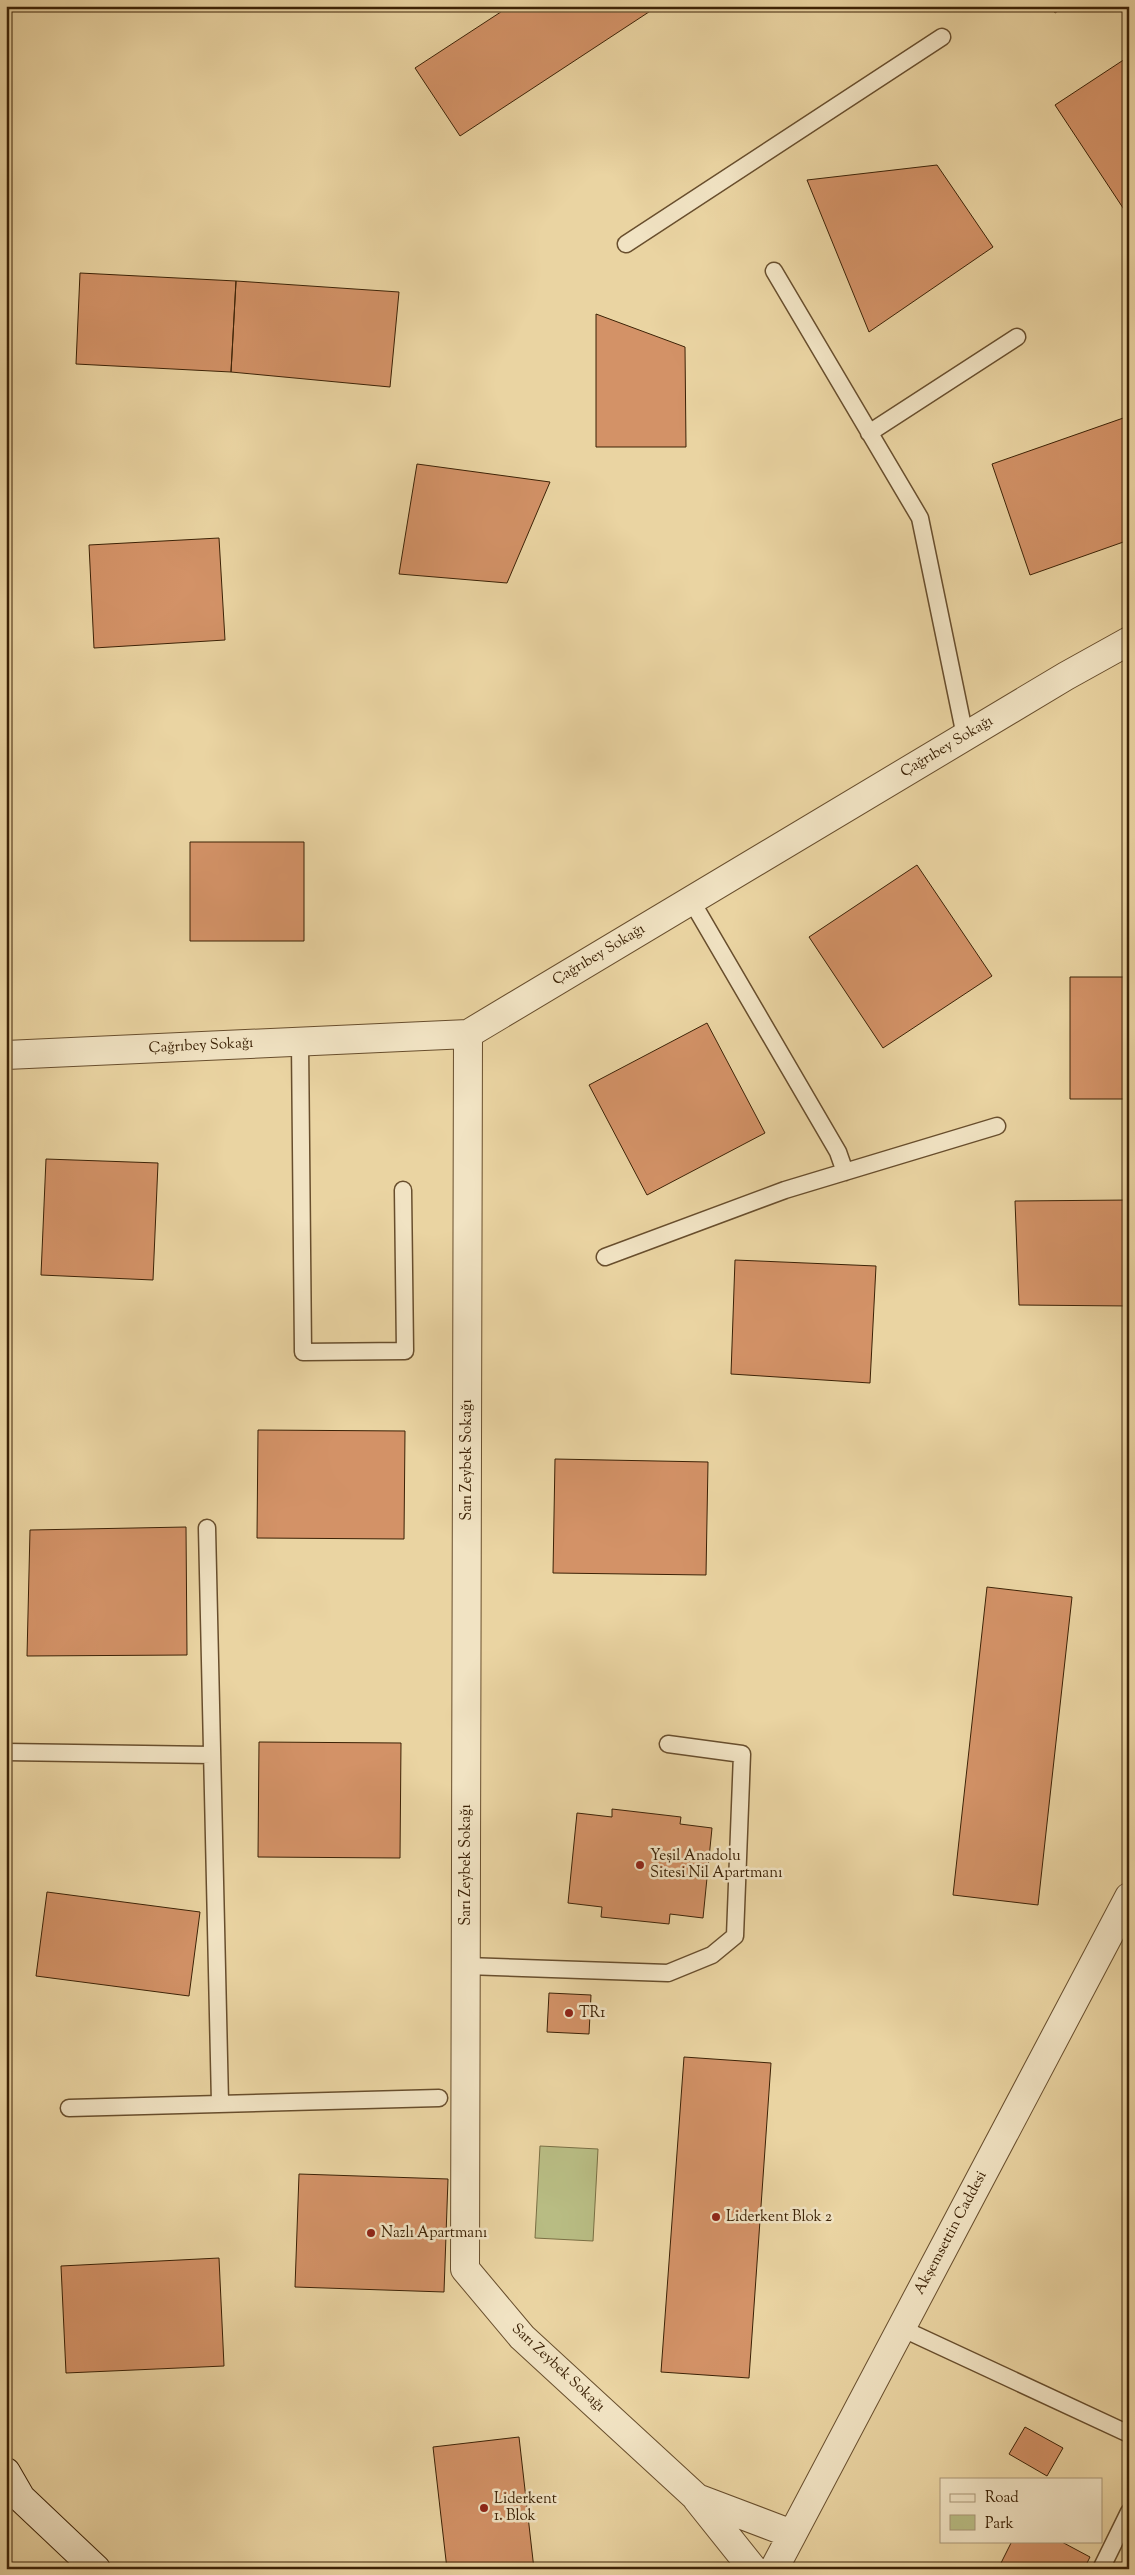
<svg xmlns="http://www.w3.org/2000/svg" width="1135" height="2575" font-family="'Sorts Mill Goudy',serif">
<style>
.green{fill:#b8bc83;stroke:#7a6f44}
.building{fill:#d39267;stroke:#3c2206}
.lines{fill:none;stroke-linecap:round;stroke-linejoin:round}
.service-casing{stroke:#684e2d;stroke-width:19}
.minor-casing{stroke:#684e2d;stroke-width:30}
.secondary-casing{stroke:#3c2206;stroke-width:30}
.service{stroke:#f1e3c3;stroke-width:16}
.minor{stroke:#f1e3c3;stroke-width:28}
.secondary{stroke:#f1e3c3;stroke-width:28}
.poi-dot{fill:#8f2418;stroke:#f1e3c3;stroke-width:2}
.labels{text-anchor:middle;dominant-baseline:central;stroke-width:5;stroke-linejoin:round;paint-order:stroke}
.street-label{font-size:15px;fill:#3c2206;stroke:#f1e3c3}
.poi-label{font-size:15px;fill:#3c2206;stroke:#f1e3c3;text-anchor:start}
</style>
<rect width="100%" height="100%" fill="#ead4a2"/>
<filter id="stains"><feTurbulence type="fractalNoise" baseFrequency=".004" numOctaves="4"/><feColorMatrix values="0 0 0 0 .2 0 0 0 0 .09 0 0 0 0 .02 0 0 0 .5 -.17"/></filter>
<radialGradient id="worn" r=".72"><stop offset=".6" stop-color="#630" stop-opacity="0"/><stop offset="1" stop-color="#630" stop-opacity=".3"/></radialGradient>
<path class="green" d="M540,2146L598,2149L593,2241L535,2238Z"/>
<path class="building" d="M510,6H658L460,136L415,68Z
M1050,6H1066L1055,13Z
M1128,57L1129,58V217L1055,105Z
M937,165L993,247L869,332L807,180Z
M80,273L236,281L231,372L76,364Z
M236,281L399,292L390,387L231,372Z
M596,314L685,347L686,447H596Z
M1129,416V540L1030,575L992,464Z
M417,464L550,482L507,583L399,574Z
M219,538L225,640L94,648L89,545Z
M190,842H304V941H190Z
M917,865L992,976L883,1048L809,937Z
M1070,977H1129V1099H1070Z
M707,1023L765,1133L647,1195L589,1085Z
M46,1159L158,1163L153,1280L41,1275Z
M1129,1200V1306L1019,1305L1015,1201Z
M735,1260L876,1266L870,1383L731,1374Z
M258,1430L405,1431L404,1539L257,1538Z
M555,1459L708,1462L706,1575L553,1573Z
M186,1527L187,1655L27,1656L30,1530Z
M987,1587L1072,1597L1038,1905L953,1895Z
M259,1742L401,1743L400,1858L258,1857Z
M612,1809L681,1817L680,1824L712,1828L703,1918L670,1914L669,1924L601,1917L602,1907L568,1903L577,1813L612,1817Z
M47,1892L200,1912L189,1996L36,1976Z
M549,1993L591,1995L589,2034L547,2032Z
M684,2057L771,2063L749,2378L661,2372Z
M299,2174L448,2179L444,2292L295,2287Z
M219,2258L224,2366L66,2373L61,2266Z
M1025,2427L1063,2448L1047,2476L1009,2454Z
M519,2437L534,2569H447L433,2447Z
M1012,2541H1060L1090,2557L1084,2569H998Z"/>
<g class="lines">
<g class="service-casing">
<path id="service" d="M626,244L942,37
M774,271L920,518L965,736
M869,433L1017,337
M691,900L838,1152L845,1172
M300,1042L303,1352L405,1351L403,1190
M605,1257L785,1190L997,1126
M207,1528L220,2103
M6,1752L212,1755
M466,1966L668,1973L712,1955L735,1936L742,1754L668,1744
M69,2108L439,2098
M901,2328L1129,2434
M1101,2569L1129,2512"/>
</g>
<g class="minor-casing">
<path id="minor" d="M468,1034L465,2269L522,2337L697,2498L792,2534
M6,1055L468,1034L1066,676L1129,641
M697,2499L753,2569
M774,2569L1129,1897"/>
</g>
<g class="secondary-casing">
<path id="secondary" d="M6,2472L21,2498L96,2569"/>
</g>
<use href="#service" class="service"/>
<use href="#minor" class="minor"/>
<use href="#secondary" class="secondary"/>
</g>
<g class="poi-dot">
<circle cx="640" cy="1865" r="5"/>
<circle cx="569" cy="2013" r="5"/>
<circle cx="716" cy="2217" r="5"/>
<circle cx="371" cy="2233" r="5"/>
<circle cx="484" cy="2508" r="5"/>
</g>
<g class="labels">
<g class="street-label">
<text transform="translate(947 747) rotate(-31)">Çağrıbey Sokağı</text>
<text transform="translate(599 955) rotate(-31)">Çağrıbey Sokağı</text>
<text transform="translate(201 1046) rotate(-3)">Çağrıbey Sokağı</text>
<text transform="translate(467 1460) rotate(-90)">Sarı Zeybek Sokağı</text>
<text transform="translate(466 1865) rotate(-90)">Sarı Zeybek Sokağı</text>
<text transform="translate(951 2233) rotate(-62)">Akşemsettin Caddesi</text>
<text transform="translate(558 2368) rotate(43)">Sarı Zeybek Sokağı</text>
</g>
<g class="poi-label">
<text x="650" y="1856">Yeşil Anadolu<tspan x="650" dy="17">Sitesi Nil Apartmanı</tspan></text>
<text x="579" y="2013">TR1</text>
<text x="726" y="2217">Liderkent Blok 2</text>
<text x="381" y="2233">Nazlı Apartmanı</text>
<text x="494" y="2499">Liderkent<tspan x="494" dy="17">1. Blok</tspan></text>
</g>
</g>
<rect width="1135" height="2575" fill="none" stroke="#ead4a2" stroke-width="25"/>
<rect x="8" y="8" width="1120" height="2560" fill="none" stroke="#3c2206" stroke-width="2.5"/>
<rect x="12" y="12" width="1110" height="2550" fill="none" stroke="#3c2206"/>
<rect x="940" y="2478" width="162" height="65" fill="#f1e3c3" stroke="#a99677"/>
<rect x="950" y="2494" width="25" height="8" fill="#f1e3c3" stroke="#a99677"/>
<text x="985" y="2502" font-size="15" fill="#3c2206">Road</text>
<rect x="950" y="2515" width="25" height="15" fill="#b8bc83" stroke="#a99677"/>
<text x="985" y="2528" font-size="15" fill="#3c2206">Park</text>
<rect width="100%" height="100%" filter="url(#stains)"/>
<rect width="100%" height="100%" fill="url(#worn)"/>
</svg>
